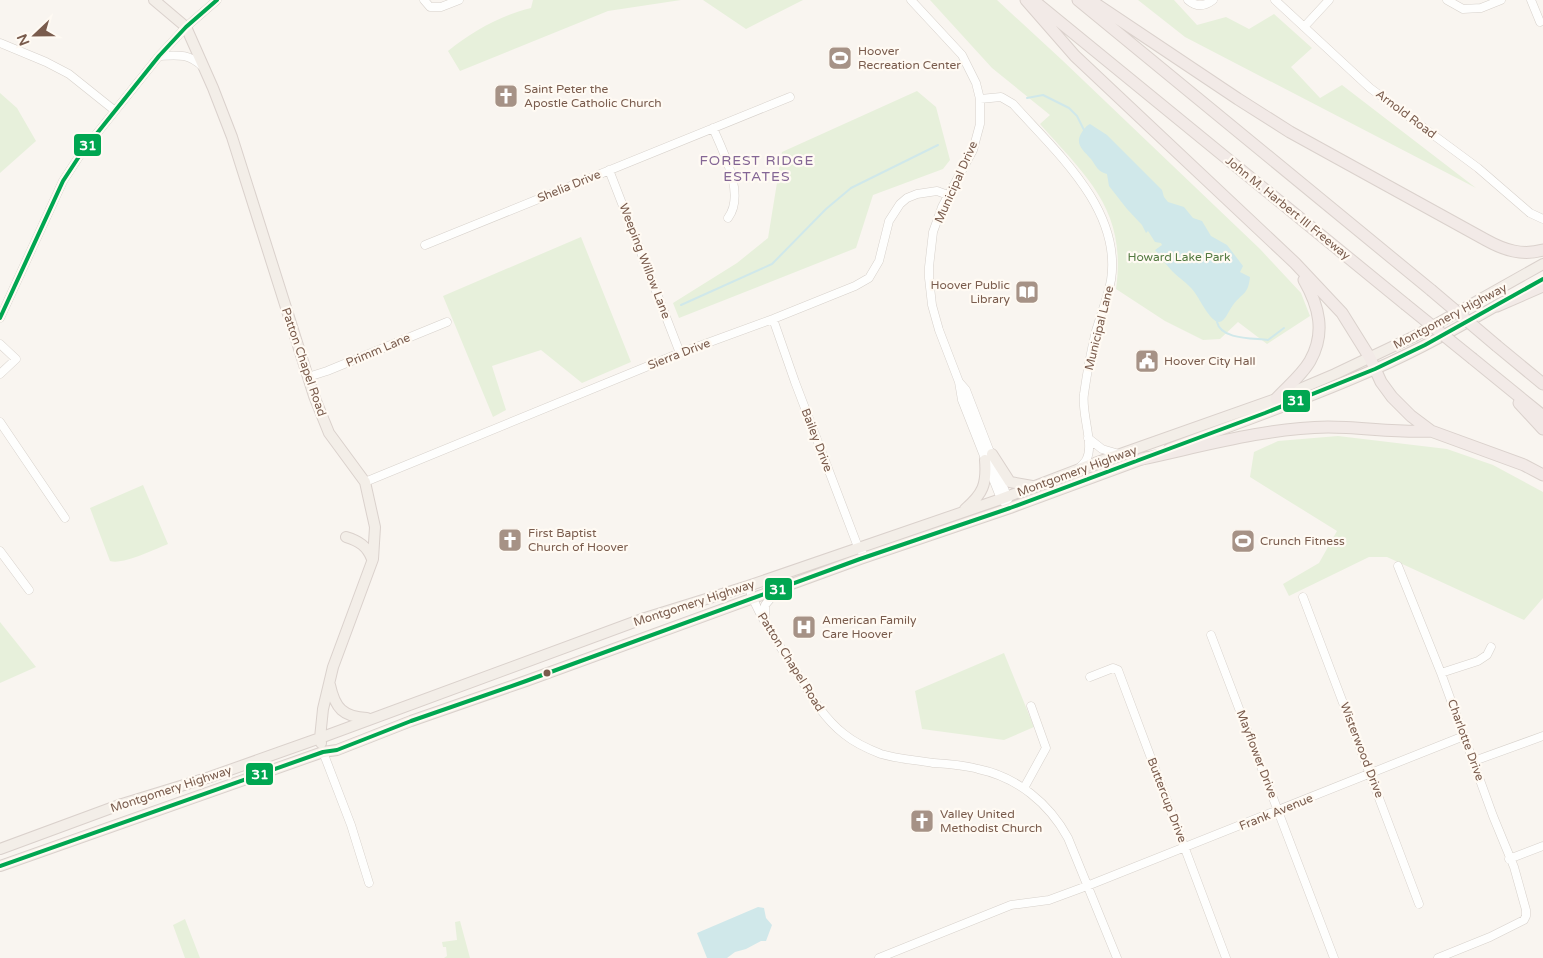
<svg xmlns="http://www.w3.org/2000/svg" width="1543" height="958" font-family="'Varela Round',sans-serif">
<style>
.green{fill:#e7f0db}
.water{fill:#d0e8ea}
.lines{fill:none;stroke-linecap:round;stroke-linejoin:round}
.stream{stroke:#d0e8ea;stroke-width:2}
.minor-casing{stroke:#d7d1cb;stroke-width:9}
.major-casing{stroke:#dad1cc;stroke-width:12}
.highway-casing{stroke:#dad1cc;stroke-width:13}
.minor{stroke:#fefefd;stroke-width:8}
.major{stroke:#f3eee8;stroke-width:10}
.highway{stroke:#f2eae7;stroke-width:11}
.highway-bridge-casing{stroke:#dad1cc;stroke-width:13;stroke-linecap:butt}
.highway-bridge{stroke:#f2eae7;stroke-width:11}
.bus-1-casing{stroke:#fffaf3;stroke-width:8}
.bus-1{stroke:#00a651;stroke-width:4}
.bus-dot{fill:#7a5c4d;stroke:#fffaf3;stroke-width:2}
.labels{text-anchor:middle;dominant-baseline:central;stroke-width:4.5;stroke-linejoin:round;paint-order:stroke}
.poi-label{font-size:12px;fill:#7a5c4d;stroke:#fffaf3;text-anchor:start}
.street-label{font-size:12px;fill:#7a5c4d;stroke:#fffaf3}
.park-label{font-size:12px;fill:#537a41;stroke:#fffaf3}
.neighbourhood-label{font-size:14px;letter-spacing:1px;fill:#846695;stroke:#fffaf3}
.line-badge{stroke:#fffaf3;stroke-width:2}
.badge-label{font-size:14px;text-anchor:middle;font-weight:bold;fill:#fff}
</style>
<rect width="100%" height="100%" fill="#f9f5f0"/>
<path class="green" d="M533,0H681L608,11L460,71L448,51C473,31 499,16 531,8Z
M703,0H803L746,29Z
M930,0H997L1062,60L1260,249L1301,293L1310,316L1267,344L1238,322L1220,339L1203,340L1165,321L1116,289C1127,211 1088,178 1040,124L1050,115L992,68Z
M1138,0H1174L1197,25L1226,17L1249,29L1274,14L1312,48L1291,67L1320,98L1342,85L1476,188L1185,37Z
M917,91L936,107L950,160L943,169L873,195L856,248L679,318L673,303L737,263L768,238L782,152Z
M0,93L17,108L36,141L0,173Z
M581,237L631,362L582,383L541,350L492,366L506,410L493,417L443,296Z
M1338,436L1447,449L1493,465L1543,492V598L1524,620L1387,557H1369L1289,596L1283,584L1319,563L1337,531L1250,477L1254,452L1278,441Z
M143,485L168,544C155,549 123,565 110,561L90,508Z
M0,622L36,667L0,683Z
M1004,653L1034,727L1004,740L922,729L915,691Z
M185,919L200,958H185L173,925Z
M460,921L470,958H444L447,956L446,947H443L442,942L457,940L455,922Z"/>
<path class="water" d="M1090,124L1107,135L1162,190L1164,197L1168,202L1184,207L1193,218L1202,221L1211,236L1227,245L1243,266L1240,272L1250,277C1248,295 1243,292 1233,305C1229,310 1225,322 1219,322C1211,322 1201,302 1197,296C1191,285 1181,280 1172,271C1166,265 1161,257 1155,250L1162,245L1161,243L1155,242L1148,231L1146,233L1142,225L1127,209L1109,186L1107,174C1098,172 1096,166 1091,159C1083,150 1074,144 1082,132C1085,128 1086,126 1090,124Z
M758,907L764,908L766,918L772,925L766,941H761L746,949L735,952L727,958H707L697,933Z"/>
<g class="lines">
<path class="stream" d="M1027,98L1043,95L1069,108L1077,116L1084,130
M681,305L772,264L826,209L851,188L938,145
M1217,322C1221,340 1254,338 1268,340L1284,328"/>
<g class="minor-casing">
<path id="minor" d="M424,0L430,7H441L459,0
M911,0L962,55L976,83L980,99V124L973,150L942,207L933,232L929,267V278L932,305L939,330L959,382L962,400L1001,499L1010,508
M1188,0C1196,7 1204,7 1213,0
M1275,0L1370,88L1478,168L1530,213L1543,219
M1447,0L1463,9L1481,8L1501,0
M1531,0L1540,22
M1304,27L1329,0
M0,43L46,62L69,74L114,110
M159,56C178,55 188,53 203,67
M980,99L1001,97L1013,104C1055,151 1122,209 1111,280C1108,297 1101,314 1096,331C1091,351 1087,373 1084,394C1081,412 1094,444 1087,458C1086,462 1081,466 1078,469
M713,128C723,152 746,194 728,218
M609,170L680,353
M425,245L790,97
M0,318L63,181L82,152L159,56L186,27L217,0
M773,319L795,382L858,547L862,552
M0,344L16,359L0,374
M308,377L327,371L447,322
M959,382L966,390L1008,499
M0,422L65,518
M1088,438L1102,449L1119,454
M365,482L680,353L773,319L855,286L869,278L879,261L889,221L900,204L907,198L917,194L937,191L948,195
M0,551L29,590
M1398,566L1441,673L1493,816L1514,867L1526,910V916L1524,920L1490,937L1438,958
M748,586C758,615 776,640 792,665C807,689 821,716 844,734C855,743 868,749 881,754C898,759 916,760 933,763C948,764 964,765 978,769C1017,777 1049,803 1068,838L1117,958
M1303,597L1419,904
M765,620V605L777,591
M1211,635L1334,958
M1441,673L1478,661L1487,655L1491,647
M1090,677L1113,668L1118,670L1226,958
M323,752L351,825L369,883
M1474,761L1543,736
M1024,788L1046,748L1031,706
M1509,859L1543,846
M879,958L1011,905L1049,900L1087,886L1464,736"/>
</g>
<g class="major-casing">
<path id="major" d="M154,0L186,27L213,88L232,137L314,396L329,433L365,482L375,527L373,559L333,667L323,709L320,738L321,743
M1169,449C1238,423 1308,399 1375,369C1419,350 1461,326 1503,302
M992,454L1010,482L1032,486
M965,509C983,494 987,484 985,460
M346,537C359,541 367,546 372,559
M330,685C335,708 343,717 367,718
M0,849L122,804L210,777L320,738L645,618L748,586L1001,499L1095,463L1276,399L1335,374L1415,336L1543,264
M0,866L323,752L337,750L411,721L526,681L860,559L1010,508L1148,457"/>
</g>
<g class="highway-casing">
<path id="highway" d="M1026,0L1075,56L1295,263L1342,313L1370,358L1381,382L1392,397L1411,416L1431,431L1524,465L1543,475
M1033,0L1405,304
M1078,0L1431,290
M1090,0L1238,99L1290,132L1486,240C1504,250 1522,256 1543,250
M1497,306L1543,286
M1497,346L1543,384
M1473,359L1543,416
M1276,399C1287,387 1302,375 1310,361C1326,333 1319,306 1304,280
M1519,403L1543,429
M1142,459C1203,446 1265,428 1328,427C1362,427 1397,433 1431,431"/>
</g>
<use href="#minor" class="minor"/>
<use href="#major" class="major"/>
<use href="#highway" class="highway"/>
<g class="highway-bridge-casing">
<path id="highway-bridge" d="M1431,290L1497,346
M1405,304L1473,359"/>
</g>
<use href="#highway-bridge" class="highway-bridge"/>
<g class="bus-1-casing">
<path id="bus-1" d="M0,318L63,181L82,152L159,56L186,27L217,0
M0,866L323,752L337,750L411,721L526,681L860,559L1010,508L1265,413L1375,369L1425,345L1543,279"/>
</g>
<use href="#bus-1" class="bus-1"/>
</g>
<defs>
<g id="stadium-square" transform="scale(1.25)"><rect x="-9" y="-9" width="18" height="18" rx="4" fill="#a69286" stroke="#fffaf3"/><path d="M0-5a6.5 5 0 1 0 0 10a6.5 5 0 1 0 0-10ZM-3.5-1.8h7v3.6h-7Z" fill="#fff"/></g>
<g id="church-square" transform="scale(1.25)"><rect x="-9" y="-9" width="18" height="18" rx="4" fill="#a69286" stroke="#fffaf3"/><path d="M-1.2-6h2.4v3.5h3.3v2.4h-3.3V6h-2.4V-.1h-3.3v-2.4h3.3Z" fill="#fff"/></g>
<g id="library-square" transform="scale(1.25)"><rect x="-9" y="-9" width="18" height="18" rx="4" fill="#a69286" stroke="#fffaf3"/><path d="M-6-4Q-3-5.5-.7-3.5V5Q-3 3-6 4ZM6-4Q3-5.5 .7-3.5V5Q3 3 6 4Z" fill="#fff"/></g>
<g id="civic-square" transform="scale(1.25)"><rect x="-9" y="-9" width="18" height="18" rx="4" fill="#a69286" stroke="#fffaf3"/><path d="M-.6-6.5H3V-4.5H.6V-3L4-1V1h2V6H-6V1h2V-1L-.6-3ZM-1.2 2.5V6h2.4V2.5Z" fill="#fff"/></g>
<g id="hospital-square" transform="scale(1.25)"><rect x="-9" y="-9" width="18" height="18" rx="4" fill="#a69286" stroke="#fffaf3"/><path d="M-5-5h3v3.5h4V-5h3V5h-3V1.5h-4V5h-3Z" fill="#fff"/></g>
</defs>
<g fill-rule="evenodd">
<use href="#stadium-square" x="840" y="58"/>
<use href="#church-square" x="506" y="96"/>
<use href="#library-square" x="1027" y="292"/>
<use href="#civic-square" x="1147" y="361"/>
<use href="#church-square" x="510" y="540"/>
<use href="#stadium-square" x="1243" y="541"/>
<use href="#hospital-square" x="804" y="627"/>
<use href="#church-square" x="922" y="821"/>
</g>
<circle class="bus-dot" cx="547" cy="673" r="4.5"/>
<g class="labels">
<g class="poi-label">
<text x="858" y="51">Hoover<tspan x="858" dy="14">Recreation Center</tspan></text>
<text x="524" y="89">Saint Peter the<tspan x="524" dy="14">Apostle Catholic Church</tspan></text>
<text x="1010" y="285" text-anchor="end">Hoover Public<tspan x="1010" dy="14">Library</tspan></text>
<text x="1164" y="361">Hoover City Hall</text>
<text x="528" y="533">First Baptist<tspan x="528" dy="14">Church of Hoover</tspan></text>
<text x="1260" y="541">Crunch Fitness</text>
<text x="822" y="620">American Family<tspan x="822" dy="14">Care Hoover</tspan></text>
<text x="940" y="814">Valley United<tspan x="940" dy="14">Methodist Church</tspan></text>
</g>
<g class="street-label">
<text transform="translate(1406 114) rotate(37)">Arnold Road</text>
<text transform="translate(956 182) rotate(-66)">Municipal Drive</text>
<text transform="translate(569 186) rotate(-22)">Shelia Drive</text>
<text transform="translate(1288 208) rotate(39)">John M. Harbert III Freeway</text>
<text transform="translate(645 261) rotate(69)">Weeping Willow Lane</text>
<text transform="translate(1450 316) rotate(-28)">Montgomery Highway</text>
<text transform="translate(1099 328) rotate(-76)">Municipal Lane</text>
<text transform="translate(378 350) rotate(-23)">Primm Lane</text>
<text transform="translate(679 354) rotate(-21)">Sierra Drive</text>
<text transform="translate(304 362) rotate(71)">Patton Chapel Road</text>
<text transform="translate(817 440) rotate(69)">Bailey Drive</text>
<text transform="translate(1077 471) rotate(-20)">Montgomery Highway</text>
<text transform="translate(694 603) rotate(-18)">Montgomery Highway</text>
<text transform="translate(791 662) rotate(58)">Patton Chapel Road</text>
<text transform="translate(1466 740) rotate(70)">Charlotte Drive</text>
<text transform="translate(1362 750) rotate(69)">Wisterwood Drive</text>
<text transform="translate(1257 754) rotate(69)">Mayflower Drive</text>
<text transform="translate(171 789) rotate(-18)">Montgomery Highway</text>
<text transform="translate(1167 800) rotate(69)">Buttercup Drive</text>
<text transform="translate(1276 812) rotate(-22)">Frank Avenue</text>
</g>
<g class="park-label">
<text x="1179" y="257">Howard Lake Park</text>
</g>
<g class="neighbourhood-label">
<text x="757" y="160">FOREST RIDGE<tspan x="757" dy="16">ESTATES</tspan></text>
</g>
</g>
<g class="line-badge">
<rect x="73" y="133" width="29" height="24" rx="5" fill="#00a651"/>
<rect x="1282" y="389" width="29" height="24" rx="5" fill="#00a651"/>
<rect x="764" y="577" width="29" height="24" rx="5" fill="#00a651"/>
<rect x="245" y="762" width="29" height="24" rx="5" fill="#00a651"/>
</g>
<g class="badge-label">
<text x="88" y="150">31</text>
<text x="1296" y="405">31</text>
<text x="778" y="594">31</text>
<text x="260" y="779">31</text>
</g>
<g transform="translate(35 35) rotate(248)" stroke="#fffaf3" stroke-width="4" paint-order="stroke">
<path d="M0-4L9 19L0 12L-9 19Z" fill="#7a5c4d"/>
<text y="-8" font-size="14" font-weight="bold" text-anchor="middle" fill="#7a5c4d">N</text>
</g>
</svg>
